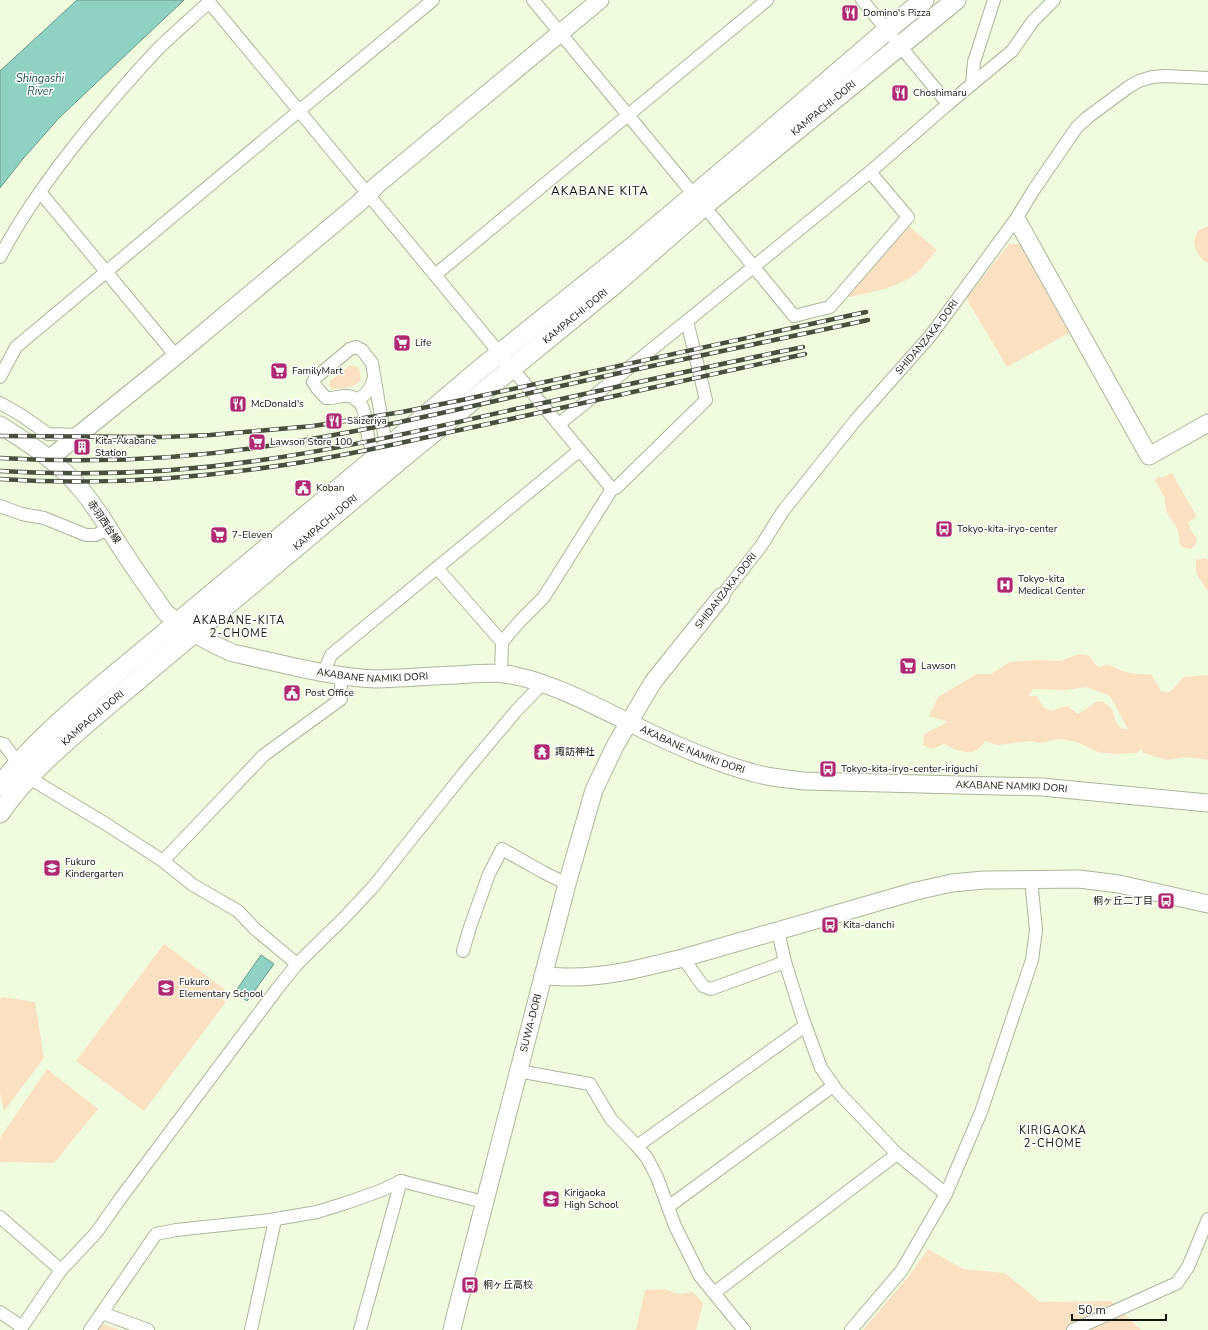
<svg xmlns="http://www.w3.org/2000/svg" width="1208" height="1330" font-family="'Nunito Sans','Noto Sans JP',sans-serif">
<style>
.green{fill:#fbe1c2;fill-rule:evenodd}
.water{fill:#8fd1c2;stroke:#6a998b}
.lines{fill:none;stroke-linecap:round;stroke-linejoin:round}
.street-casing{stroke:#abb79a;stroke-width:14}
.secondary-casing{stroke:#abb79a;stroke-width:19}
.primary-casing{stroke:#abb79a;stroke-width:21}
.street{stroke:#fff;stroke-width:12}
.secondary{stroke:#fff;stroke-width:17}
.primary{stroke:#fff;stroke-width:19}
.rail-casing{stroke:#494f3f;stroke-width:4.5}
.rail{stroke:#fff;stroke-width:3;stroke-dasharray:9;stroke-linecap:butt}
.labels{text-anchor:middle;dominant-baseline:central;stroke-width:3;stroke-linejoin:round;paint-order:stroke}
.poi-label{font-size:10px;fill:#13170c;stroke:#fff;text-anchor:start}
.street-label{font-size:10px;fill:#13170c;stroke:#fff}
.water-label{font-size:11px;font-style:italic;fill:#1f554b;stroke:#fff}
.neighbourhood-label{font-size:11px;letter-spacing:1px;fill:#13170c;stroke:#fff}
.quarter-label{font-size:12px;letter-spacing:1px;fill:#13170c;stroke:#fff}
</style>
<rect width="100%" height="100%" fill="#f0fcde"/>
<path class="green" d="M909,226L937,250C931,257 924,267 917,273C900,287 870,293 849,297L847,294Z
M1208,226V263C1198,259 1190,243 1197,233C1199,229 1204,228 1208,226Z
M1009,244H1023L1071,332L1007,367L966,298Z
M350,365L355,366L359,368C366,389 348,387 333,389L331,388L329,385L330,381Z
M1172,473L1197,517L1188,522L1191,531L1197,539L1195,546L1191,549L1182,547L1179,542C1181,525 1171,524 1166,510C1165,506 1165,501 1164,497C1161,491 1158,485 1155,480L1159,476L1161,478Z
M1205,558L1208,560V592L1196,573V560Z
M1079,654L1090,656L1096,665L1100,667L1107,664C1122,672 1133,675 1151,674L1161,691L1170,692L1184,677L1208,675V760L1187,757L1166,760L1144,753L1141,749L1137,753L1115,754L1098,752L1077,742L1060,739L1041,743L1030,741L997,745L986,741C983,743 980,748 977,750C967,756 953,749 944,744L932,749L923,745L924,734L948,722L929,716L938,697L977,674H991L1010,662L1039,660L1060,661ZM1087,687L1110,696L1128,729C1116,730 1116,718 1112,710C1110,706 1106,704 1102,701L1096,702L1078,714L1067,706L1051,711L1043,707L1037,696H1029L1033,689L1064,690Z
M164,944L227,991L221,998L226,1002L144,1111L76,1061Z
M2,997L35,1002L44,1058L4,1111L0,1093V999Z
M47,1069L98,1109L54,1163L0,1162V1138Z
M928,1249L963,1269L1005,1273L1040,1302L1111,1301L1141,1330H863L911,1273Z
M665,1289L678,1294L693,1292L703,1303L696,1330H636L645,1290Z
M103,1324L120,1330H98Z"/>
<path class="water" d="M77,0H184L59,118L22,160L0,188V71Z
M261,955L274,964L247,1001L235,992Z"/>
<g class="lines">
<g class="street-casing">
<g id="street">
<path d="M533,0L694,195"/>
<path d="M862,0L948,104"/>
<path d="M972,84L974,62L994,0"/>
<path d="M40,192L176,356"/>
<path d="M704,206L794,316L830,307L908,217L870,172"/>
<path d="M0,257C27,205 64,157 101,113C121,90 141,66 162,45C178,30 194,16 209,2L612,489"/>
<path d="M435,275L767,0"/>
<path d="M687,321L870,172L948,104L1012,51L1033,21L1054,0"/>
<path d="M356,347L362,350L372,363L390,469C385,463 372,451 370,444C364,430 370,399 348,396C341,395 333,399 326,398L317,388L313,382L315,378L350,349Z"/>
<path d="M0,377L16,347L300,110L433,0"/>
<path d="M356,400C366,396 372,387 374,377"/>
<path d="M0,403L21,415L48,434L79,435"/>
<path d="M0,506L22,514L44,518L86,535H96L109,528"/>
<path d="M437,568L502,642"/>
<path id="s1" d="M721,597L761,546L783,511L855,421L931,335L1016,219L1033,191L1077,127L1088,117L1130,86L1139,81L1152,77L1165,76L1208,78"/>
<path d="M324,672L331,655L580,450"/>
<path d="M501,673L502,642L520,621L544,597L612,489L616,488L706,400L687,321L559,424"/>
<path d="M0,743L4,744L12,755L36,782L106,824L163,861L193,885L238,911L254,928L297,964"/>
<path d="M163,861L264,755L341,699V676"/>
<path d="M778,931L785,962L803,1019L821,1068L838,1092L897,1154L946,1194"/>
<path d="M463,951L470,927L489,874L502,849L543,872L567,884"/>
<path d="M683,958L703,986L711,989L785,962"/>
<path d="M518,1071L590,1084L611,1119L637,1146L647,1158L657,1177L675,1226L700,1276L744,1330"/>
<path d="M637,1146L805,1026"/>
<path d="M668,1207L833,1086"/>
<path d="M0,1217L61,1270"/>
<path d="M714,1293L897,1154"/>
<path d="M0,1312L22,1327"/>
<path d="M102,1313L148,1330"/>
<path d="M20,1330L61,1270L96,1233L120,1199L277,989L297,964L344,918L373,887L464,773L516,711L542,684"/>
<path d="M90,1330L156,1234L176,1230L270,1220L317,1212L346,1203L380,1191L401,1181L484,1202"/>
<path d="M251,1330L275,1220"/>
<path d="M360,1330L401,1181"/>
<path d="M851,1330L902,1270L946,1194L981,1112L1032,960L1036,930L1031,879"/>
<path d="M1073,1330L1177,1283L1188,1267L1208,1219"/>
</g>
</g>
<g class="secondary-casing">
<g id="secondary">
<path d="M1018,222L1149,456L1208,423"/>
<path id="s2" d="M0,425C28,443 57,461 79,487C97,507 110,532 125,554C138,574 152,593 165,612C181,627 213,645 233,653C279,663 329,677 376,679C403,678 429,676 455,675C475,674 496,671 516,676C554,684 593,705 628,722C668,742 711,762 754,773C771,778 788,779 805,781L1042,787L1208,803"/>
<path d="M49,459L176,356L359,203L377,185L600,0"/>
<path d="M543,976C551,976 560,977 568,977C607,978 646,967 683,958L916,891L952,883L984,880L1079,879L1119,884L1208,904"/>
<path id="s3" d="M452,1330L456,1313L567,884L594,790L615,746L653,682L721,597"/>
</g>
</g>
<g class="primary-casing">
<g id="primary">
<path d="M0,786C29,747 65,717 101,686L386,449L479,370L631,248L744,153L887,30L924,0"/>
<path id="s4" d="M0,813C24,778 56,750 88,722L401,459L615,284L704,206L956,0"/>
</g>
</g>
<use href="#street" class="street"/>
<use href="#secondary" class="secondary"/>
<use href="#primary" class="primary"/>
<g class="rail-casing">
<path id="rail" d="M0,436L164,437L210,435L313,426L402,412L462,400L866,312
M0,458C87,463 175,460 261,447C359,433 455,410 552,388C657,364 762,343 868,320
M0,471C87,476 176,473 262,460C345,448 428,429 511,410C608,389 705,367 803,347
M0,479C90,485 181,480 270,467C344,457 416,439 488,424C593,401 699,377 805,354"/>
</g>
<use href="#rail" class="rail"/>
</g>
<defs>
<g id="restaurant-square" transform="scale(0.9)"><rect x="-9" y="-9" width="18" height="18" rx="4" fill="#ae2971" stroke="#fff"/><path d="M-5-6h1v4h1v-4h1v4h1v-4h1v5L-1.5 .5V6h-2V.5L-5-1ZM5-6V6H3V1.5H1.5Q1.5-4 5-6Z" fill="#fff"/></g>
<g id="supermarket-square" transform="scale(0.9)"><rect x="-9" y="-9" width="18" height="18" rx="4" fill="#ae2971" stroke="#fff"/><path d="M-6-5.5h2.5l.6 2H6L4.5 2H-2.5L-4.4-4H-6ZM-1.5 3.2a1.3 1.3 0 1 0 .1 0ZM3 3.2a1.3 1.3 0 1 0 .1 0Z" fill="#fff"/></g>
<g id="building-square" transform="scale(0.9)"><rect x="-9" y="-9" width="18" height="18" rx="4" fill="#ae2971" stroke="#fff"/><path d="M-4-6H4V6H1V3H-1V6H-4ZM-2.5-4.3h1.7v1.8h-1.7ZM.8-4.3h1.7v1.8H.8ZM-2.5-1h1.7V.8h-1.7ZM.8-1h1.7V.8H.8Z" fill="#fff"/></g>
<g id="civic-square" transform="scale(0.9)"><rect x="-9" y="-9" width="18" height="18" rx="4" fill="#ae2971" stroke="#fff"/><path d="M-.6-6.5H3V-4.5H.6V-3L4-1V1h2V6H-6V1h2V-1L-.6-3ZM-1.2 2.5V6h2.4V2.5Z" fill="#fff"/></g>
<g id="bus-square" transform="scale(0.9)"><rect x="-9" y="-9" width="18" height="18" rx="4" fill="#ae2971" stroke="#fff"/><path d="M-5-6H5V4H4V6H2V4H-2V6H-4V4H-5ZM-3.5-4V0h7V-4ZM-3.5 1.2v1.5H-2V1.2ZM2 1.2v1.5H3.5V1.2Z" fill="#fff"/></g>
<g id="hospital-square" transform="scale(0.9)"><rect x="-9" y="-9" width="18" height="18" rx="4" fill="#ae2971" stroke="#fff"/><path d="M-5-5h3v3.5h4V-5h3V5h-3V1.5h-4V5h-3Z" fill="#fff"/></g>
<g id="temple-square" transform="scale(0.9)"><rect x="-9" y="-9" width="18" height="18" rx="4" fill="#ae2971" stroke="#fff"/><path d="M0-6L5-2H3V0L6.5 2.5H4V6H1.5V3h-3V6H-4V2.5H-6.5L-3 0V-2H-5Z" fill="#fff"/></g>
<g id="school-square" transform="scale(0.9)"><rect x="-9" y="-9" width="18" height="18" rx="4" fill="#ae2971" stroke="#fff"/><path d="M0-5L7-2L0 1L-7-2ZM-4 1L0 2.5L4 1V4Q0 6-4 4Z" fill="#fff"/></g>
</defs>
<g fill-rule="evenodd">
<use href="#restaurant-square" x="850" y="13"/>
<use href="#restaurant-square" x="900" y="93"/>
<use href="#supermarket-square" x="402" y="343"/>
<use href="#supermarket-square" x="279" y="371"/>
<use href="#restaurant-square" x="238" y="404"/>
<use href="#restaurant-square" x="334" y="421"/>
<use href="#supermarket-square" x="257" y="442"/>
<use href="#building-square" x="82" y="447"/>
<use href="#civic-square" x="303" y="488"/>
<use href="#bus-square" x="944" y="529"/>
<use href="#supermarket-square" x="219" y="535"/>
<use href="#hospital-square" x="1005" y="585"/>
<use href="#supermarket-square" x="908" y="666"/>
<use href="#civic-square" x="292" y="693"/>
<use href="#temple-square" x="542" y="752"/>
<use href="#bus-square" x="828" y="769"/>
<use href="#school-square" x="52" y="868"/>
<use href="#bus-square" x="1166" y="901"/>
<use href="#bus-square" x="830" y="925"/>
<use href="#school-square" x="166" y="988"/>
<use href="#school-square" x="551" y="1199"/>
<use href="#bus-square" x="470" y="1285"/>
</g>
<g class="labels">
<g class="poi-label">
<text x="863" y="13">Domino's Pizza</text>
<text x="913" y="93">Choshimaru</text>
<text x="415" y="343">Life</text>
<text x="292" y="371">FamilyMart</text>
<text x="251" y="404">McDonald's</text>
<text x="347" y="421">Saizeriya</text>
<text x="95" y="441">Kita-Akabane<tspan x="95" dy="12">Station</tspan></text>
<text x="270" y="442">Lawson Store 100</text>
<text x="316" y="488">Koban</text>
<text x="957" y="529">Tokyo-kita-iryo-center</text>
<text x="232" y="535">7-Eleven</text>
<text x="1018" y="579">Tokyo-kita<tspan x="1018" dy="12">Medical Center</tspan></text>
<text x="921" y="666">Lawson</text>
<text x="305" y="693">Post Office</text>
<text x="555" y="752">諏訪神社</text>
<text x="841" y="769">Tokyo-kita-iryo-center-iriguchi</text>
<text x="65" y="862">Fukuro<tspan x="65" dy="12">Kindergarten</tspan></text>
<text x="1153" y="901" text-anchor="end">桐ヶ丘二丁目</text>
<text x="843" y="925">Kita-danchi</text>
<text x="179" y="982">Fukuro<tspan x="179" dy="12">Elementary School</tspan></text>
<text x="564" y="1193">Kirigaoka<tspan x="564" dy="12">High School</tspan></text>
<text x="483" y="1285">桐ヶ丘高校</text>
</g>
<g class="street-label">
<text stroke="none"><textPath href="#s4" startOffset="1085">KAMPACHI-DORI</textPath></text>
<text stroke="none"><textPath href="#s4" startOffset="761">KAMPACHI-DORI</textPath></text>
<text stroke="none"><textPath href="#s1" startOffset="332">SHIDANZAKA-DORI</textPath></text>
<text transform="translate(104 522) rotate(56)">赤羽西台線</text>
<text stroke="none"><textPath href="#s4" startOffset="437">KAMPACHI-DORI</textPath></text>
<text transform="translate(726 591) rotate(-52)">SHIDANZAKA-DORI</text>
<text stroke="none"><textPath href="#s2" startOffset="474">AKABANE NAMIKI DORI</textPath></text>
<text stroke="none"><textPath href="#s4" startOffset="133">KAMPACHI DORI</textPath></text>
<text stroke="none"><textPath href="#s2" startOffset="810">AKABANE NAMIKI DORI</textPath></text>
<text stroke="none"><textPath href="#s2" startOffset="1134">AKABANE NAMIKI DORI</textPath></text>
<text stroke="none"><textPath href="#s3" startOffset="317">SUWA-DORI</textPath></text>
</g>
<g class="water-label">
<text x="40" y="78">Shingashi<tspan x="40" dy="13">River</tspan></text>
</g>
<g class="neighbourhood-label">
<text x="239" y="620">AKABANE-KITA<tspan x="239" dy="13">2-CHOME</tspan></text>
<text x="1053" y="1130">KIRIGAOKA<tspan x="1053" dy="13">2-CHOME</tspan></text>
</g>
<g class="quarter-label">
<text x="600" y="191">AKABANE KITA</text>
</g>
</g>
<path d="M1072 1314v6h94v-6" fill="none" stroke="#13170c" stroke-width="2"/>
<text x="1078" y="1314" font-size="12" fill="#13170c" stroke="#ffffff" stroke-width="3" paint-order="stroke">50 m</text>
</svg>
